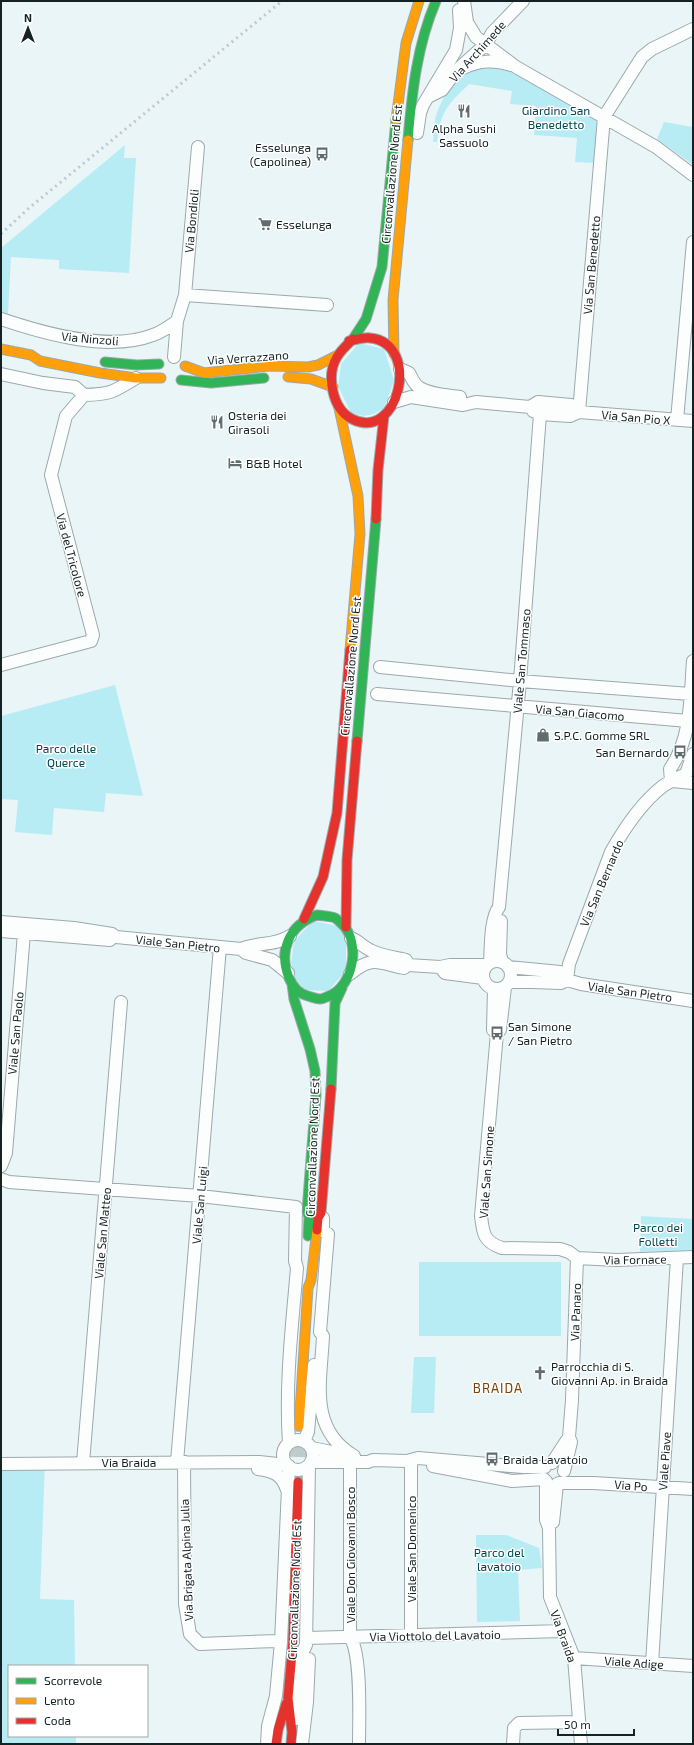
<svg xmlns="http://www.w3.org/2000/svg" width="694" height="1745" font-family="'Exo 2',sans-serif">
<style>
.green{fill:#b7ecf5}
.lines{fill:none;stroke-linecap:round;stroke-linejoin:round}
.secondary-tunnel{stroke:#bfcbcd;stroke-width:17;stroke-dasharray:17 8;stroke-linecap:butt}
.street-casing{stroke:#9ca8aa;stroke-width:14}
.fast-casing{stroke:#9ca8aa;stroke-width:11}
.slow-casing{stroke:#9ca8aa;stroke-width:11}
.jam-casing{stroke:#9ca8aa;stroke-width:11}
.street{stroke:#fcfefe;stroke-width:12}
.fast{stroke:#30b455;stroke-width:9}
.slow{stroke:#ff9f0a;stroke-width:9}
.jam{stroke:#e5322d;stroke-width:9}
.rail{stroke:#c4c7c8;stroke-width:3;stroke-dasharray:2 4;stroke-linecap:butt}
.labels{text-anchor:middle;dominant-baseline:central;stroke-width:3;stroke-linejoin:round;paint-order:stroke}
.street-label{font-size:12px;fill:#152224;stroke:#fff}
.park-label{font-size:12px;fill:#02464f;stroke:#fff}
.poi-label{font-size:12px;fill:#152224;stroke:#fff;text-anchor:start}
.neighbourhood-label{font-size:13px;letter-spacing:1px;fill:#7a4308;stroke:#fff}
</style>
<rect width="100%" height="100%" fill="#eaf5f7"/>
<path class="green" d="M500,64L599,119L597,163L575,162L577,138L534,135L536,106L510,104L512,91L469,84C447,106 441,110 437,142H433C434,135 434,127 435,120C440,99 455,76 475,68C483,65 492,65 500,64Z
M664,122L693,127V165L657,139Z
M125,145L124,158H136L129,273L59,269V260L11,257L8,314L1,311V248Z
M359,343L384,349L394,380L385,407L374,414L364,416L351,413L338,386L341,364Z
M115,685L143,796L106,793L104,812L54,808L52,835L15,832L18,800L1,799V716Z
M313,921L338,926L346,940V971L328,991L305,990L295,979L291,963L294,941Z
M641,1216L693,1219V1250L640,1252Z
M419,1262H561V1336H419Z
M414,1357H436L434,1413H411Z
M1,1460L45,1461L40,1599L74,1600L75,1666H9V1736H76V1744H1Z
M476,1535H506L539,1548L542,1568L518,1570L520,1621L477,1622Z"/>
<g class="lines">
<path class="secondary-tunnel" d="M298,1482L299,1426"/>
<g class="street-casing">
<path id="street" d="M464,1L467,22L476,37L516,67L656,147L693,175
M463,68C480,60 494,60 511,65
M430,96L442,90L456,71L486,44L492,33L523,1
M417,133L420,113L423,105L456,50L460,28L459,10
M185,295L327,305
M1,319C45,334 109,352 153,335C162,332 170,326 177,321
M174,357L177,321L185,295L198,147
M400,369L409,373C412,378 414,385 420,388C431,395 448,395 460,397
M1,374L43,383L75,387L84,395
M394,402L411,397L463,405L476,402L530,407L538,402L571,405L579,412
M533,411L540,414L570,416L579,412L693,421
M579,412L604,117L642,57L652,49L693,29
M677,420L693,242
M1,665L91,641L93,635L51,475L66,416L84,395C112,394 113,392 136,378
M380,667L520,681L690,694
M377,694L688,721
M671,781L670,769C692,737 690,698 693,661
M672,781L693,783
M501,921L500,954L502,962
M1,922L74,928L112,934L116,937L241,949C257,942 275,946 290,936
M1,931L110,940
M351,938C360,942 362,946 370,950C380,956 394,957 406,960L408,965
M241,949L246,953L272,960L288,973
M483 975a14 14 0 1 1 28 0a14 14 0 1 1-28 0Z
M490,963C491,948 490,919 499,907L520,681L540,414
M440,967L445,973L483,978
M508,967L560,972L567,980L581,984L693,1001
M350,974C372,955 379,963 404,968L408,965L440,967L450,965H487
M567,980L569,964L611,852C625,827 641,803 663,786C670,781 678,778 686,774L693,754
M509,982H532L561,983L567,980
M494,989L493,1030L497,1033L481,1216C483,1234 484,1242 502,1248L560,1249L569,1252L577,1258
M500,1030L505,987
M1,1166L6,1153L24,933L18,924
M1,1179L9,1182L200,1196L296,1207L295,1261L297,1268C292,1326 285,1385 289,1443
M323,1218V1231L328,1234L320,1332L323,1336C321,1381 308,1429 354,1456
M577,1258L617,1260L693,1257
M283 1455a15 15 0 1 1 30 0a15 15 0 1 1-30 0Z
M304,1441L308,1432L314,1365
M312,1448L346,1455
M350,1461V1637C362,1654 359,1721 359,1744
M177,1462L220,947
M184,1462L185,1604L190,1634L200,1644L276,1641L281,1642
M311,1462H368L373,1460L407,1461L418,1458L523,1467H545
M411,1462V1635
M83,1463L121,1002
M552,1463L567,1440
M1,1464L259,1462L287,1465
M433,1466L512,1481L544,1479
M258,1469C273,1471 282,1474 287,1490
M564,1471L571,1442L569,1437L572,1400L577,1258
M546,1481V1520L549,1528L550,1597L574,1658L581,1744
M559,1483H593L693,1489
M553,1522L557,1484
M306,1638L563,1631
M574,1658L693,1666
M652,1664L677,1258
M296,1719L302,1653L306,1645L309,1465
M267,1744L268,1726L276,1696L281,1642L289,1466
M302,1744L307,1702L309,1659
M513,1744L514,1728L519,1723L579,1722"/>
</g>
<g class="fast-casing">
<path id="fast" d="M408,140C412,92 417,45 436,1
M353,339L366,319L382,267L396,120
M105,362L137,365L159,364
M181,380L211,383L264,378
M357,741L376,519
M317,915C323,916 330,916 335,918C337,919 340,922 342,924C361,942 354,986 329,996C326,997 323,999 320,999C316,999 312,997 308,996C299,994 293,987 289,978C278,951 289,925 317,915Z
M292,984L294,999L310,1049L315,1071L316,1095L307,1211L309,1217L308,1236
M331,1089L335,1003L342,988"/>
</g>
<g class="slow-casing">
<path id="slow" d="M396,120L406,43L419,1
M1,349L31,355L40,361L100,373L136,378H161
M394,354L393,300L408,140
M185,366L204,373L269,366L308,367L318,365L336,356
M288,377L311,379L333,387
M339,408L358,496L360,534L350,650
M299,1426L308,1288L311,1280L317,1230"/>
</g>
<g class="jam-casing">
<path id="jam" d="M349,341C355,340 364,337 370,338C422,343 399,443 352,419C332,409 326,375 337,357C341,350 348,344 353,339
M376,519L378,470L384,416
M304,919L323,877L337,813L350,650
M346,927L347,860L357,741
M317,1230L318,1218L321,1213L331,1089
M276,1744L278,1730L286,1704
M291,1744L292,1732L288,1698L293,1641L298,1482"/>
</g>
<use href="#street" class="street"/>
<use href="#fast" class="fast"/>
<use href="#slow" class="slow"/>
<use href="#jam" class="jam"/>
<path class="rail" d="M1,234L29,208L282,1"/>
</g>
<defs>
<g id="restaurant-bare" transform="scale(1.08)"><path d="M-5-6h1v4h1v-4h1v4h1v-4h1v5L-1.5 .5V6h-2V.5L-5-1ZM5-6V6H3V1.5H1.5Q1.5-4 5-6Z" fill="#606c6e" stroke="#fff" stroke-width="2.5" paint-order="stroke"/></g>
<g id="bus-bare" transform="scale(1.08)"><path d="M-5-6H5V4H4V6H2V4H-2V6H-4V4H-5ZM-3.5-4V0h7V-4ZM-3.5 1.2v1.5H-2V1.2ZM2 1.2v1.5H3.5V1.2Z" fill="#606c6e" stroke="#fff" stroke-width="2.5" paint-order="stroke"/></g>
<g id="supermarket-bare" transform="scale(1.08)"><path d="M-6-5.5h2.5l.6 2H6L4.5 2H-2.5L-4.4-4H-6ZM-1.5 3.2a1.3 1.3 0 1 0 .1 0ZM3 3.2a1.3 1.3 0 1 0 .1 0Z" fill="#606c6e" stroke="#fff" stroke-width="2.5" paint-order="stroke"/></g>
<g id="hotel-bare" transform="scale(1.08)"><path d="M-6-4.5h1.5V1H6V5H4.5V3h-9V5H-6ZM-4 0a1.8 1.8 0 1 1 3.6 0ZM.5 0V-2.5h3Q6-2.5 6 0Z" fill="#606c6e" stroke="#fff" stroke-width="2.5" paint-order="stroke"/></g>
<g id="shop-bare" transform="scale(1.08)"><path d="M-5-2.5h2.3a2.7 3.5 0 0 1 5.4 0H5L5.5 6h-11ZM-1.5-2.5h3a1.5 2.3 0 0 0-3 0Z" fill="#606c6e" stroke="#fff" stroke-width="2.5" paint-order="stroke"/></g>
<g id="church-bare" transform="scale(1.08)"><path d="M-1.2-6h2.4v3.5h3.3v2.4h-3.3V6h-2.4V-.1h-3.3v-2.4h3.3Z" fill="#606c6e" stroke="#fff" stroke-width="2.5" paint-order="stroke"/></g>
</defs>
<g fill-rule="evenodd">
<use href="#restaurant-bare" x="464" y="111"/>
<use href="#bus-bare" x="322" y="154"/>
<use href="#supermarket-bare" x="265" y="224"/>
<use href="#restaurant-bare" x="217" y="422"/>
<use href="#hotel-bare" x="235" y="463"/>
<use href="#shop-bare" x="543" y="735"/>
<use href="#bus-bare" x="680" y="752"/>
<use href="#bus-bare" x="497" y="1033"/>
<use href="#church-bare" x="540" y="1373"/>
<use href="#bus-bare" x="492" y="1459"/>
</g>
<g class="labels">
<g class="street-label">
<text transform="translate(477 51) rotate(-48)">Via Archimede</text>
<text transform="translate(391 174) rotate(-85)">Circonvallazione Nord Est</text>
<text transform="translate(191 221) rotate(-85)">Via Bondioli</text>
<text transform="translate(591 265) rotate(-85)">Via San Benedetto</text>
<text transform="translate(90 338) rotate(5)">Via Ninzoli</text>
<text transform="translate(248 357) rotate(-4)">Via Verrazzano</text>
<text transform="translate(636 417) rotate(5)">Via San Pio X</text>
<text transform="translate(72 555) rotate(75)">Via del Tricolore</text>
<text transform="translate(521 661) rotate(-85)">Viale San Tommaso</text>
<text transform="translate(350 666) rotate(-85)">Circonvallazione Nord Est</text>
<text transform="translate(580 712) rotate(5)">Via San Giacomo</text>
<text transform="translate(601 883) rotate(-67)">Via San Bernardo</text>
<text transform="translate(178 943) rotate(6)">Viale San Pietro</text>
<text transform="translate(630 991) rotate(8)">Viale San Pietro</text>
<text transform="translate(15 1033) rotate(-85)">Viale San Paolo</text>
<text transform="translate(312 1147) rotate(-88)">Circonvallazione Nord Est</text>
<text transform="translate(486 1172) rotate(-86)">Viale San Simone</text>
<text transform="translate(199 1205) rotate(-85)">Viale San Luigi</text>
<text transform="translate(102 1233) rotate(-85)">Viale San Matteo</text>
<text transform="translate(635 1259) rotate(-1)">Via Fornace</text>
<text transform="translate(575 1312) rotate(-88)">Via Panaro</text>
<text transform="translate(664 1461) rotate(-86)">Viale Piave</text>
<text x="129" y="1462">Via Braida</text>
<text transform="translate(631 1485) rotate(4)">Via Po</text>
<text transform="translate(411 1549) rotate(-90)">Viale San Domenico</text>
<text transform="translate(350 1555) rotate(-90)">Viale Don Giovanni Bosco</text>
<text transform="translate(186 1560) rotate(-92)">Via Brigata Alpina Julia</text>
<text transform="translate(294 1590) rotate(-88)">Circonvallazione Nord Est</text>
<text transform="translate(435 1635) rotate(-1)">Via Viottolo del Lavatoio</text>
<text transform="translate(564 1636) rotate(70)">Via Braida</text>
<text transform="translate(634 1662) rotate(4)">Viale Adige</text>
</g>
<g class="park-label">
<text x="556" y="110">Giardino San<tspan x="556" dy="14">Benedetto</tspan></text>
<text x="66" y="748">Parco delle<tspan x="66" dy="14">Querce</tspan></text>
<text x="658" y="1227">Parco dei<tspan x="658" dy="14">Folletti</tspan></text>
<text x="499" y="1552">Parco del<tspan x="499" dy="14">lavatoio</tspan></text>
</g>
<g class="poi-label">
<text x="464" y="128" text-anchor="middle">Alpha Sushi<tspan x="464" dy="14">Sassuolo</tspan></text>
<text x="311" y="147" text-anchor="end">Esselunga<tspan x="311" dy="14">(Capolinea)</tspan></text>
<text x="276" y="224">Esselunga</text>
<text x="228" y="415">Osteria dei<tspan x="228" dy="14">Girasoli</tspan></text>
<text x="246" y="463">B&amp;B Hotel</text>
<text x="554" y="735">S.P.C. Gomme SRL</text>
<text x="669" y="752" text-anchor="end">San Bernardo</text>
<text x="508" y="1026">San Simone<tspan x="508" dy="14">/ San Pietro</tspan></text>
<text x="551" y="1366">Parrocchia di S.<tspan x="551" dy="14">Giovanni Ap. in Braida</tspan></text>
<text x="503" y="1459">Braida Lavatoio</text>
</g>
<g class="neighbourhood-label">
<text x="498" y="1388">BRAIDA</text>
</g>
</g>
<rect width="694" height="1745" fill="none" stroke="#152224" stroke-width="4"/>
<rect x="8" y="1665" width="140" height="72" fill="#ffffff" stroke="#a1a7a7"/>
<rect x="16" y="1678" width="20" height="6" fill="#30b455" stroke="#a1a7a7"/>
<text x="44" y="1685" font-size="12" fill="#152224">Scorrevole</text>
<rect x="16" y="1698" width="20" height="6" fill="#ff9f0a" stroke="#a1a7a7"/>
<text x="44" y="1705" font-size="12" fill="#152224">Lento</text>
<rect x="16" y="1718" width="20" height="6" fill="#e5322d" stroke="#a1a7a7"/>
<text x="44" y="1725" font-size="12" fill="#152224">Coda</text>
<g transform="translate(28 28)" stroke="#ffffff" stroke-width="3" paint-order="stroke">
<path d="M0-3L7 15L0 10L-7 15Z" fill="#152224"/>
<text y="-6" font-size="11" font-weight="bold" text-anchor="middle" fill="#152224">N</text>
</g>
<path d="M558 1729v6h76v-6" fill="none" stroke="#152224" stroke-width="2"/>
<text x="564" y="1729" font-size="12" fill="#152224" stroke="#ffffff" stroke-width="3" paint-order="stroke">50 m</text>
</svg>
